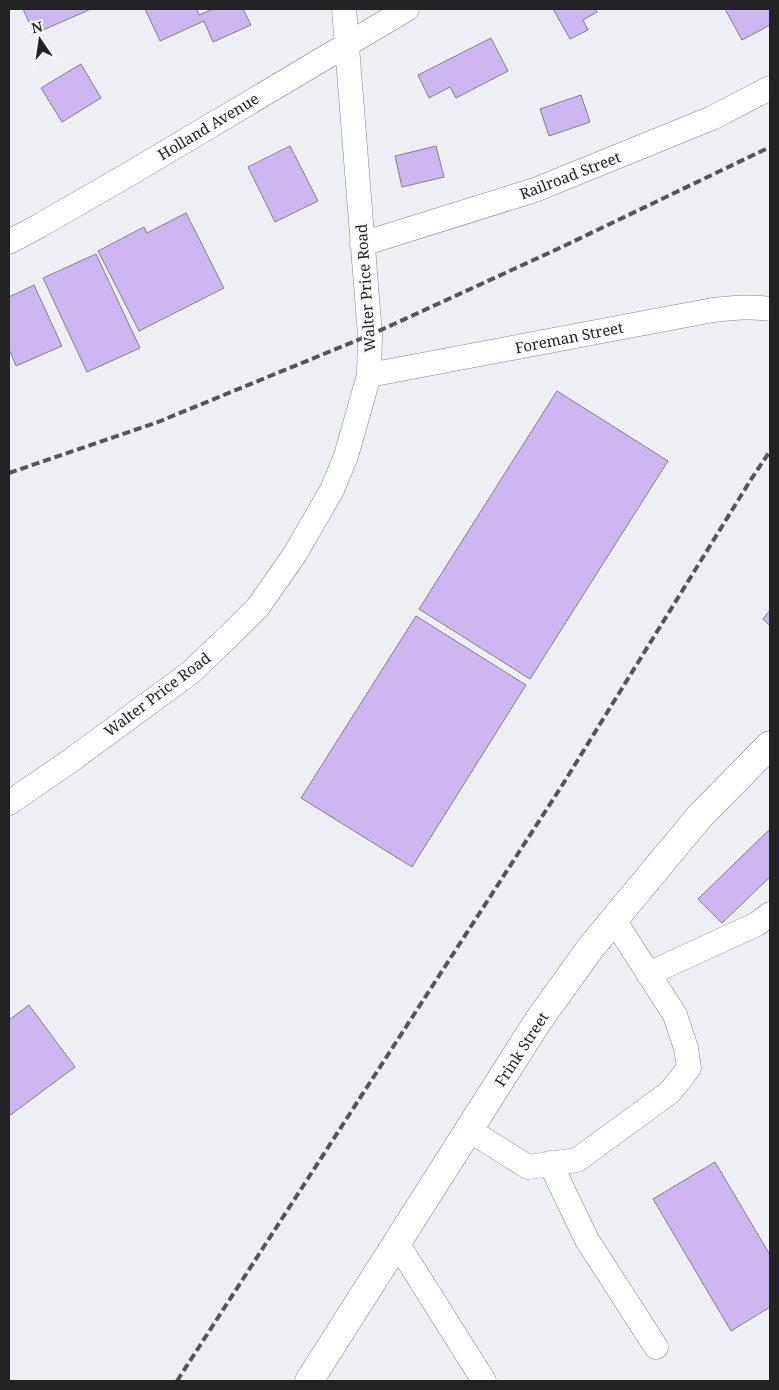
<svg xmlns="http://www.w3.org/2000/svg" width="779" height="1390" font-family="'Noto Serif',serif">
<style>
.building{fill:#cbb6ef;stroke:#828087}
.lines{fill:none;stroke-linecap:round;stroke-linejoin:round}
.minor-casing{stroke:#83838a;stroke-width:25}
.major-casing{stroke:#83838a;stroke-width:29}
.minor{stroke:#fff;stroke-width:24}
.major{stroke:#fff;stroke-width:28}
.rail{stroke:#555559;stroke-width:4;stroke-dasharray:8 4;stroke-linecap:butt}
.labels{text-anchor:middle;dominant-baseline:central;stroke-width:4;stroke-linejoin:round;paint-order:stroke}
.street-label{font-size:15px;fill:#222225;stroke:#fbfbff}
</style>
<rect width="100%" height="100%" fill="#eeeef5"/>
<path class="building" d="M23,9H91L34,34Z
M145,9H197L199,15L213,9H243L251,25L213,42L204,21L160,41Z
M553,9H595L597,12L583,20L588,30L570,39Z
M725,9H770V25L742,40Z
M491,38L508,71L456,98L450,87L429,98L418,75Z
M81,64L101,98L62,122L41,88Z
M581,95L590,122L549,136L540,109Z
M290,146L318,201L275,222L248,167Z
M436,146L444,177L402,187L395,156Z
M186,213L224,288L139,331L98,251L144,227L147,233Z
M96,254L140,348L87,372L43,278Z
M34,285L62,346L16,366L9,349V297Z
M557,391L668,461L530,679L419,609Z
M770,610V626L763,619Z
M416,616L526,685L412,867L301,798Z
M770,829V877L722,923L698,899Z
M29,1005L75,1067L9,1116V1020Z
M715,1162L770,1255V1307L731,1331L653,1199Z"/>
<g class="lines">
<g class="minor-casing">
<path id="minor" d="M9,242L39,226L131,173L407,9
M362,244L535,190L712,118L770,88
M369,375L713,310C733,308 751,306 770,309
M9,803L70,761L190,673L230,635L258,607L295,554L332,490L346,456L369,375L370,335L344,9
M648,974L757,924L770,914
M469,1130L528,1167L577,1160L670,1092L689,1068L686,1048L675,1015L614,920
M550,1163L587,1240L656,1347
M397,1243L484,1381"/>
</g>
<g class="major-casing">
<path id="major" d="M309,1381L538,1021L592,946L700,816L770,745"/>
</g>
<use href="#minor" class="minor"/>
<use href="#major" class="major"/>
<path class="rail" d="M9,473L158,422L370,335L564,246L770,147
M177,1381L563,784L750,481L770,451"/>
</g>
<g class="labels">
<g class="street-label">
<text transform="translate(208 126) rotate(-31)">Holland Avenue</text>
<text transform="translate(570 175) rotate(-21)">Railroad Street</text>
<text transform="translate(365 288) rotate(-94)">Walter Price Road</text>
<text transform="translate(569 337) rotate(-11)">Foreman Street</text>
<text transform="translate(157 694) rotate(-37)">Walter Price Road</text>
<text transform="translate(521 1049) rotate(-57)">Frink Street</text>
</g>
</g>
<rect width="779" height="1390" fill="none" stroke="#222225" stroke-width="20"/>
<g transform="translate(40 40) rotate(347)" stroke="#fbfbff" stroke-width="4" paint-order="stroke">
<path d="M0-4L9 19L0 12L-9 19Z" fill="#222225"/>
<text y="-8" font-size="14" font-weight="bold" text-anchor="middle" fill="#222225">N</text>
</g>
</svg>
